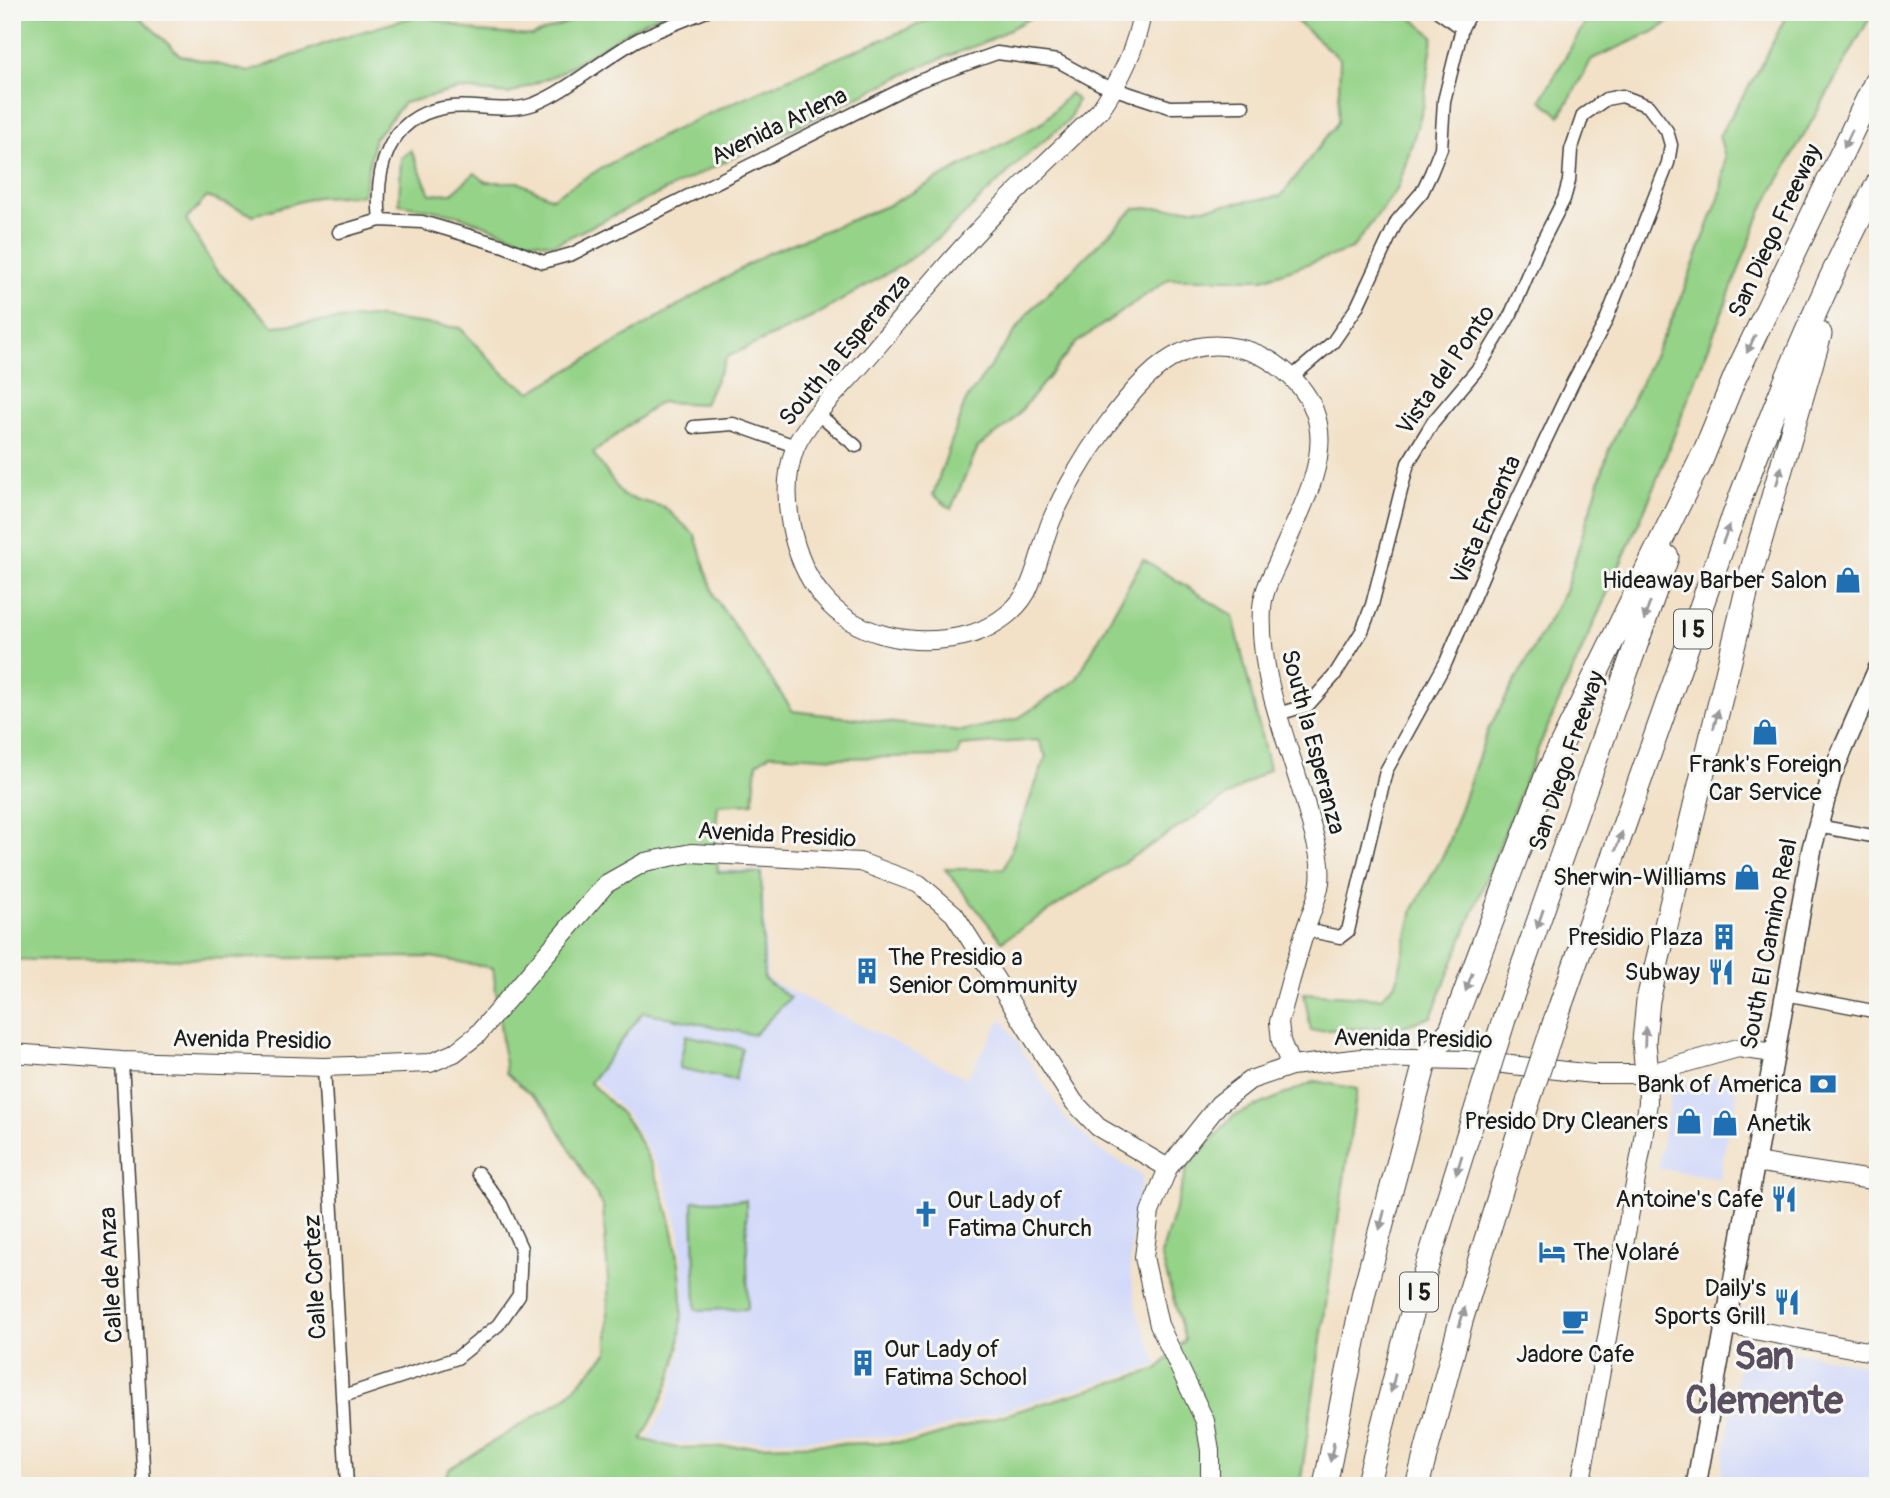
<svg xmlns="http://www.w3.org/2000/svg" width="1890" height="1498" font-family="Pangolin,sans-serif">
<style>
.built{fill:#d2d9f9}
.green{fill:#95d388;stroke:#587852;stroke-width:2}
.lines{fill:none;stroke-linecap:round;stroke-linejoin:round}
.street-casing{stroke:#3c3a36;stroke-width:15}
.secondary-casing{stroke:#3c3a36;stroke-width:20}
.primary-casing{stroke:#3c3a36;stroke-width:22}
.highway-casing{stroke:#3c3a36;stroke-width:25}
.street{stroke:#fff;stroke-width:12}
.secondary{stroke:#fff;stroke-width:18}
.primary{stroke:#fff;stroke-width:19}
.highway{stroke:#fff;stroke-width:23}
.highway-bridge-casing{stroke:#3c3a36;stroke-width:25;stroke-linecap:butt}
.highway-bridge{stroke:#fff;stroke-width:23}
.oneway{fill:#999}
.labels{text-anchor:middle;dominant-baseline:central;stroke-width:6;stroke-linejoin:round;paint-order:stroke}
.shield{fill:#f6f6f2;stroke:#5d5d5c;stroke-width:2}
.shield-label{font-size:23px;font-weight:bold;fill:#1c1c1c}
.street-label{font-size:24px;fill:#1c1c1c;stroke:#f6f6f2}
.poi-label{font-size:24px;fill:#1c1c1c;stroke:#f6f6f2;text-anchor:end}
.town-label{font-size:38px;font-weight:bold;fill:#594f60;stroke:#f6f6f2}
</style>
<rect width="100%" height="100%" fill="#f6f6f2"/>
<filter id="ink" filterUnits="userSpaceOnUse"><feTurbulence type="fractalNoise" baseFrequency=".0143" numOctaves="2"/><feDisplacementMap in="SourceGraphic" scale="14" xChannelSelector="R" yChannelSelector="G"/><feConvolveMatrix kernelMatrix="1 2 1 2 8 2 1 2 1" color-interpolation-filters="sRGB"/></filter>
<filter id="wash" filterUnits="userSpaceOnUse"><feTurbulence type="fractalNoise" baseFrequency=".00686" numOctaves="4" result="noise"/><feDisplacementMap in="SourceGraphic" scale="28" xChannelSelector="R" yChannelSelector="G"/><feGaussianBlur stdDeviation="1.57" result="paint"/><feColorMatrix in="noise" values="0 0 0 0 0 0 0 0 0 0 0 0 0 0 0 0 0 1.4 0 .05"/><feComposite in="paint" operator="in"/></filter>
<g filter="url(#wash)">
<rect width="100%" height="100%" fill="#f2e1c7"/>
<path class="built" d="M673,868L762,871L767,979L967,1078L1002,1018L1064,1117L1100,1150L1143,1176L1133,1220L1130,1269L1137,1312L1158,1365L916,1436L672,1444L648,1438L667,1404L681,1352L684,1296L680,1234L663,1176L630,1119L571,1054Z
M1725,1075L1733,1077L1736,1082L1734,1091L1738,1092L1735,1108H1731L1720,1179L1658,1168L1671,1093L1677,1086Z
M1743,1342L1878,1367V1486H1719Z"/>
<path class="green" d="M12,12H139L140,17L180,55L249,72L340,38L420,15L479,32L532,36L595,12H667L644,22L558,74L509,94L460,89L404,103L374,139L363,195L316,197L253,215L207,197L186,220L215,269L273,326L372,317L460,328L505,375L531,392L766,254L889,205L1042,123L1070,93L1077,100L1069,120L1022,159L946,232L903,264L813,317L727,357L704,404L660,402L593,453L623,496L664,507L695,535L715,598L793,711L962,731L1017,719L1076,680L1143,559L1233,616L1269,769L1002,941L945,869H1004L1046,756L1038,740L960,746L957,756L838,758L770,754L757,763L753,803L718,805L715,837L718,872L761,873L764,979L790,998L754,1035L643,1012L590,1083C603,1096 620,1110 630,1125C669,1186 691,1278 678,1350C672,1382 657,1411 642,1439L676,1448L914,1442L1158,1369L1185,1340L1161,1255L1188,1166L1233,1116L1316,1081L1357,1089L1300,1486H440L450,1468L565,1398L608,1352V1281L603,1206L546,1108L506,1073L493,968L431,957L12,960Z
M948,12H1041L988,41L922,66L555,244L525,240L454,214L399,204L401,158L411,150L430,194L452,193L475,173L486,182H518L552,198C675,119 814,69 948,12Z
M1286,12H1405L1433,36L1423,108L1398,188L1352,249L1263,279H1169L1076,343L1010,424L978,447L951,509L933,495L965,402L1029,312L1135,208H1204L1281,196L1338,122L1340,59Z
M1591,12H1685L1653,32L1592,59L1560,116L1541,100Z
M1788,12H1873L1762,210L1648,502L1540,744L1431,1017L1403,1026L1311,1031L1304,993L1381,998L1397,981L1413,909L1445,852L1488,730L1565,591L1609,449L1677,308L1721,192L1725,157L1719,136L1761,66Z
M686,1035L742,1048L735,1080L679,1068Z
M746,1200L748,1309L696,1310L693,1201Z"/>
</g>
<g filter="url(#ink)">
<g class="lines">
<g class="street-casing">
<path id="street" d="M1439,12L1462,28
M380,220C374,170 388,118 443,108C474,102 501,115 534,104C568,91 605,57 639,39C660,29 682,21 704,12
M339,232L380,220L422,222L504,246L543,262L572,254L919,81L997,53L1058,61L1100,84L1170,107L1243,106
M1292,377L1333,342L1357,307L1397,221L1422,192L1431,173L1441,148L1444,101L1462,28L1470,12
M819,415L856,446
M694,427L733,424L795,446
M1278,714L1308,705L1334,676L1362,631L1372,605L1408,463L1433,422L1480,366L1511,314L1538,250L1564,199L1569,181L1571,150L1583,115L1606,99L1622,96L1648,106L1667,131L1671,145L1668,163L1605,323L1574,380L1497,542L1446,662L1386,771L1348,931L1340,937L1306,930
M1817,826L1878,837
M1785,994L1878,1012
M122,1061L144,1486
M324,1067L347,1486
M343,1396L457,1358L498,1325L519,1295L521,1248L501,1204L478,1173"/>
</g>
<g class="secondary-casing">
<path id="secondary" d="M1142,12C1136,49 1121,79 1100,110C1055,155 1006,199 963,247C928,286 895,326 861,365C842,387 805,422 795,448C778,494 792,559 822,596C855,637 913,647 964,636C987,631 1014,614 1026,593C1038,570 1042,543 1052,519C1072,472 1133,374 1181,353C1198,345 1219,344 1238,348C1274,355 1311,387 1318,424C1327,469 1294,522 1278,562C1271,577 1263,592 1262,608C1258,676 1288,741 1306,806C1312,830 1323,857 1320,882C1318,898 1311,913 1306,928C1296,959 1288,991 1279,1022L1281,1041L1291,1066
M12,1053L122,1061L324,1067L430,1063L454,1053L477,1035L606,884L645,862L691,853L860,862L919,884L954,914L1074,1102L1098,1127L1168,1168
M1755,1162L1878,1181
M1727,1325L1878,1353
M1210,1486V1450L1205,1421L1159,1325L1144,1257L1150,1212L1168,1168L1219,1104L1250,1080L1291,1066L1362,1058L1467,1060L1593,1074H1647L1738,1048L1774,1053
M1580,1486L1642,1146L1648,1102L1647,1074"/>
</g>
<g class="primary-casing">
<path id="primary" d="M1696,1486L1812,848L1832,774L1878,669"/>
</g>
<g class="highway-casing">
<path id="highway" d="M1698,468L1735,377L1878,77
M1505,1016L1667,557
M1555,1021C1599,896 1643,772 1687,647C1742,489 1799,331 1878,183
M1647,1074L1644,1042L1648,1000L1751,573L1820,334
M1325,1486L1364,1292L1426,1059L1451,1030L1547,774L1703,455
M1367,1486L1408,1327L1479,1100
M1417,1486L1461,1321L1529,1099"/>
</g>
<use href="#street" class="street"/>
<use href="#secondary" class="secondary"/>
<use href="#primary" class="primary"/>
<use href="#highway" class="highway"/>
<g class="highway-bridge-casing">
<path id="highway-bridge" d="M1529,1099L1555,1021
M1479,1100L1505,1016"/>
</g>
<use href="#highway-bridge" class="highway-bridge"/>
</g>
<defs><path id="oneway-solid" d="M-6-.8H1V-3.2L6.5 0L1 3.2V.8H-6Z" transform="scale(1.75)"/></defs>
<g class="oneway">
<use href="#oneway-solid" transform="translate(1848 139) rotate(115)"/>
<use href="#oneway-solid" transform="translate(1751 344) rotate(115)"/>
<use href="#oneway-solid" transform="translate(1779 476) rotate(-74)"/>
<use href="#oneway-solid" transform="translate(1726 534) rotate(-70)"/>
<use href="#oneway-solid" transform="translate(1647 611) rotate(109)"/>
<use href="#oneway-solid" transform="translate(1716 719) rotate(-76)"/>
<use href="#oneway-solid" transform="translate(1619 841) rotate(-71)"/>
<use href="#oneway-solid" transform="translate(1540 919) rotate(109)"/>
<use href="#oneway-solid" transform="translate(1469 982) rotate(110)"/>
<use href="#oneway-solid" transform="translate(1645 1037) rotate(-88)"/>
<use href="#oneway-solid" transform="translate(1459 1165) rotate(107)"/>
<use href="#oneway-solid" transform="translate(1382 1220) rotate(104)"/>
<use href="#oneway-solid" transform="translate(1462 1317) rotate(-73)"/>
<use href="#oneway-solid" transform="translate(1393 1383) rotate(104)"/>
<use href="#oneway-solid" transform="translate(1332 1452) rotate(101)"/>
</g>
</g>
<defs>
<g id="shop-bare" transform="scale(2.1)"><path d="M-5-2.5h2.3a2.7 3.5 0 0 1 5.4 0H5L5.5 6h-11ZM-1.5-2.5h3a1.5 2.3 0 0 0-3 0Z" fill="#1f6fb2" stroke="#f6f6f2" stroke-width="2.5" paint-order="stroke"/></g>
<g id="building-bare" transform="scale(2.1)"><path d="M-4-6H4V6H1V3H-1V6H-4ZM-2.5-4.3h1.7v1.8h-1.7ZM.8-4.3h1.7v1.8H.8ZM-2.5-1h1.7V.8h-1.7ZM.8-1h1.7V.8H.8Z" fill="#1f6fb2" stroke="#f6f6f2" stroke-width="2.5" paint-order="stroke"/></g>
<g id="restaurant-bare" transform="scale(2.1)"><path d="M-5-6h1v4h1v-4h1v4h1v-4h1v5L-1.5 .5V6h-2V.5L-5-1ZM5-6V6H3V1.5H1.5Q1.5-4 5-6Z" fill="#1f6fb2" stroke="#f6f6f2" stroke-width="2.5" paint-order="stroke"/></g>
<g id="bank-bare" transform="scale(2.1)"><path d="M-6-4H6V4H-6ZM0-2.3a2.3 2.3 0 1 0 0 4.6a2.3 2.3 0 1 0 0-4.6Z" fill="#1f6fb2" stroke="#f6f6f2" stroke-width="2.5" paint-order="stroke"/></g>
<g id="church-bare" transform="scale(2.1)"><path d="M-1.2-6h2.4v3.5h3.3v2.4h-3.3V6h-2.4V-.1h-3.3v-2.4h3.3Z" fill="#1f6fb2" stroke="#f6f6f2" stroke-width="2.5" paint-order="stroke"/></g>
<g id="hotel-bare" transform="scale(2.1)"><path d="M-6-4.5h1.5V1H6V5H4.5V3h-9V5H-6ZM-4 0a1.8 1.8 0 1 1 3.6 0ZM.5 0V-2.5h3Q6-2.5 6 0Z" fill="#1f6fb2" stroke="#f6f6f2" stroke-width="2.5" paint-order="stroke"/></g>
<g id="cafe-bare" transform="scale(2.1)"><path d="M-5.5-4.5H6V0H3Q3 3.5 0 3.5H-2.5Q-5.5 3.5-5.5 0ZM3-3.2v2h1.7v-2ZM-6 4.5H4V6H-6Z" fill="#1f6fb2" stroke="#f6f6f2" stroke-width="2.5" paint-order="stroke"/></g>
</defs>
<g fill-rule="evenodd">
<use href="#shop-bare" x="1848" y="580"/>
<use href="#shop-bare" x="1765" y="732"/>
<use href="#shop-bare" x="1747" y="877"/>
<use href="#building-bare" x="1724" y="937"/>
<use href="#building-bare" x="867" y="971"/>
<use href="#restaurant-bare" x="1721" y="972"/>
<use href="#bank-bare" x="1823" y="1084"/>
<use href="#shop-bare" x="1689" y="1121"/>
<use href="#shop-bare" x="1725" y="1123"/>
<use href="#restaurant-bare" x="1784" y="1199"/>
<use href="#church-bare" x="926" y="1214"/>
<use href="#hotel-bare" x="1552" y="1252"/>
<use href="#restaurant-bare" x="1787" y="1302"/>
<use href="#cafe-bare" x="1575" y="1321"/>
<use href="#building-bare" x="863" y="1363"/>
</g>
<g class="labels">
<g class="shield">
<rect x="1674" y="609.5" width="38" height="39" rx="5"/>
<rect x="1400" y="1272.5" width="38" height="39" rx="5"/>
</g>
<g class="shield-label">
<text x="1693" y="629">I 5</text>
<text x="1419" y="1292">I 5</text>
</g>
<g class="street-label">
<text transform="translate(779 126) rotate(-26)">Avenida Arlena</text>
<text transform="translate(1775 231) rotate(-65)">San Diego Freeway</text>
<text transform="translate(845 350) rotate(-50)">South la Esperanza</text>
<text transform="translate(1446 370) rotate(-55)">Vista del Ponto</text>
<text transform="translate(1486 520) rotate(-66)">Vista Encanta</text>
<text transform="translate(1313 742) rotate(75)">South la Esperanza</text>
<text transform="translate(1567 761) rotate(-71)">San Diego Freeway</text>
<text transform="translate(777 835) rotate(3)">Avenida Presidio</text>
<text transform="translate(1769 944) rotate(-79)">South El Camino Real</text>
<text transform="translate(1413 1039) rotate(1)">Avenida Presidio</text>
<text transform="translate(252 1040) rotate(1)">Avenida Presidio</text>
<text transform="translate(111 1275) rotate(-93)">Calle de Anza</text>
<text transform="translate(315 1277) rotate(-93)">Calle Cortez</text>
</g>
<g class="poi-label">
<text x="1827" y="580">Hideaway Barber Salon</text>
<text x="1765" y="764" text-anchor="middle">Frank's Foreign<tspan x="1765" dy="28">Car Service</tspan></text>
<text x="1726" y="877">Sherwin-Williams</text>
<text x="1703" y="937">Presidio Plaza</text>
<text x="888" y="957" text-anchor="start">The Presidio a<tspan x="888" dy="28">Senior Community</tspan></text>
<text x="1700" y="972">Subway</text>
<text x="1802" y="1084">Bank of America</text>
<text x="1668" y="1121">Presido Dry Cleaners</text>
<text x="1746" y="1123" text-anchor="start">Anetik</text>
<text x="1763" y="1199">Antoine's Cafe</text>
<text x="947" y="1200" text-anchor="start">Our Lady of<tspan x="947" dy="28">Fatima Church</tspan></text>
<text x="1573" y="1252" text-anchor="start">The Volaré</text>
<text x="1766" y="1288">Daily's<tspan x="1766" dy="28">Sports Grill</tspan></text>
<text x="884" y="1349" text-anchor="start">Our Lady of<tspan x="884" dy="28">Fatima School</tspan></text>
<text x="1575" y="1354" text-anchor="middle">Jadore Cafe</text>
</g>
<g class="town-label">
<text x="1764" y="1357">San<tspan x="1764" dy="44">Clemente</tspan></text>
</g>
</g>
<rect width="1890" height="1498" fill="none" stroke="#f6f6f2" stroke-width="42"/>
</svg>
